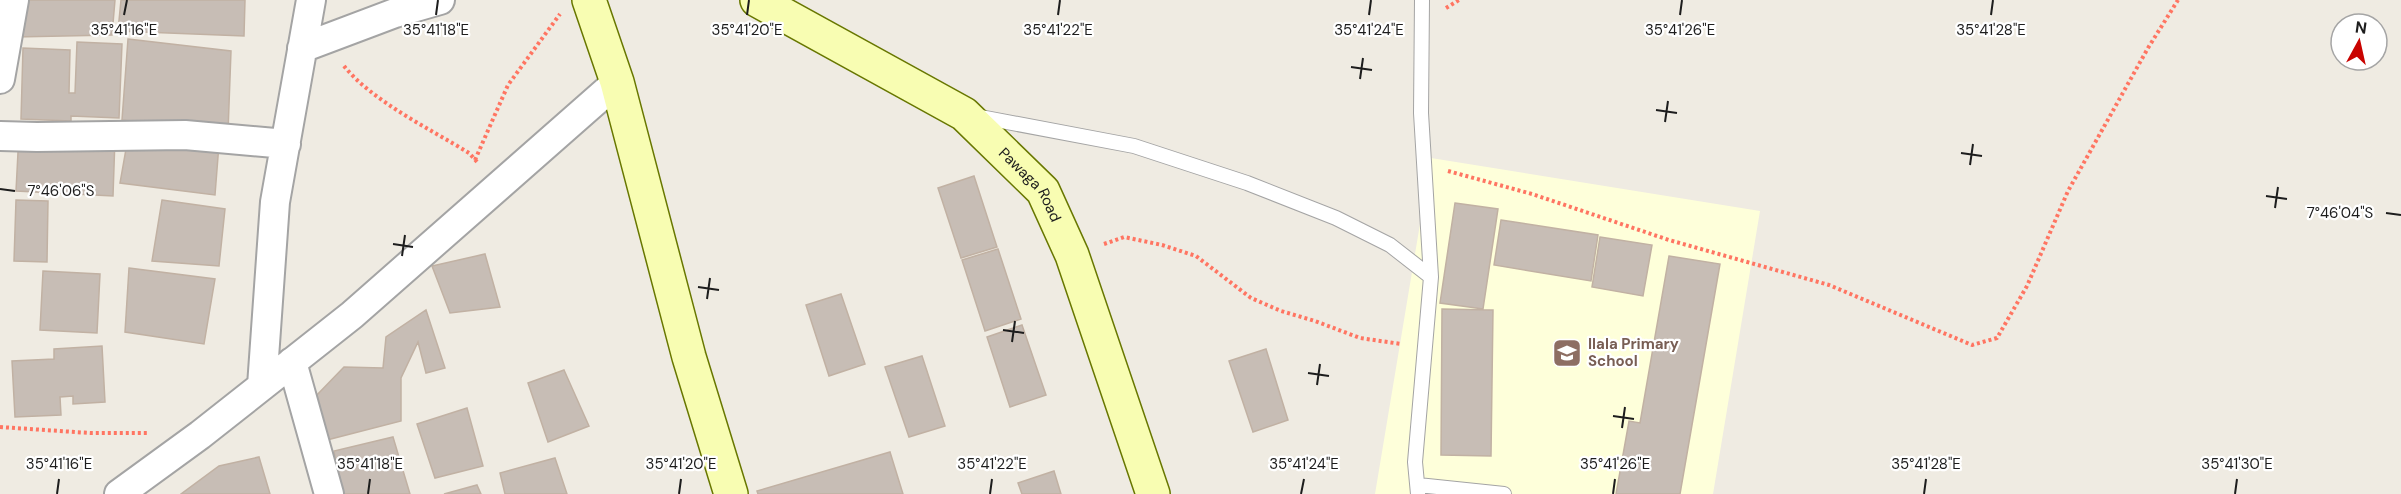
<svg xmlns="http://www.w3.org/2000/svg" width="2401" height="494" font-family="'DM Sans',sans-serif">
<style>
.education{fill:#feffda}
.building{fill:#c7bdb5;stroke:#c1b1a3;stroke-width:1.5}
.lines{fill:none;stroke-linecap:round;stroke-linejoin:round}
.lane-casing{stroke:#a4a4a4;stroke-width:16}
.street-casing{stroke:#a4a4a4;stroke-width:32}
.secondary-casing{stroke:#687700;stroke-width:36}
.path{stroke:#ff7562;stroke-width:4;stroke-dasharray:3 3;stroke-linecap:butt}
.lane{stroke:#fff;stroke-width:14}
.street{stroke:#fff;stroke-width:28}
.secondary{stroke:#f8fdb2;stroke-width:33}
.ticks{fill:none;stroke:#1d1d1d;stroke-width:2}
.labels{text-anchor:middle;dominant-baseline:central;stroke-width:4.5;stroke-linejoin:round;paint-order:stroke}
.street-label{font-size:15px;fill:#1d1d1d;stroke:#fff}
.education-label{font-size:15px;font-weight:bold;fill:#785e54;stroke:#fff;text-anchor:start}
.ticks-label{font-size:15px;text-anchor:middle;fill:#1d1d1d;stroke:#fff;stroke-width:4.5;stroke-linejoin:round;paint-order:stroke}
</style>
<rect width="100%" height="100%" fill="#efebe2"/>
<path class="education" d="M1431,158L1760,211L1713,494H1375Z"/>
<path class="building" d="M17,0H115L112,35L15,37Z
M121,0H245L244,36L118,31Z
M128,39L231,51L228,132L122,120Z
M77,42L122,44L119,118L71,116V121L21,119L23,48L70,50L69,93H75Z
M129,132L219,144L215,195L120,183Z
M19,133L115,138L113,196L16,191Z
M974,176L997,247L961,258L938,188Z
M16,200L48,201L47,262L14,261Z
M162,200L225,209L219,266L152,261Z
M1455,203L1498,209L1483,309L1440,303Z
M1501,220L1598,235L1591,281L1494,265Z
M1600,237L1652,245L1643,296L1592,287Z
M998,249L1021,319L985,331L962,260Z
M485,254L500,307L450,313L432,266Z
M1669,256L1720,264L1680,494H1616L1629,421L1640,423Z
M129,268L215,279L204,344L125,332Z
M43,271L100,274L97,333L40,330Z
M841,294L865,364L829,376L806,305Z
M1442,309L1493,310L1491,456L1441,455Z
M426,310L445,368L426,373L418,342L401,378V421L323,441L314,398L344,367L383,368L386,337Z
M1022,325L1046,395L1010,407L987,337Z
M102,346L105,402L73,404V396L60,397L61,415L15,417L12,361L54,359V349Z
M1266,349L1288,420L1253,432L1229,361Z
M922,356L945,426L909,437L885,367Z
M564,370L589,426L548,442L528,383Z
M467,408L483,466L435,478L417,424Z
M393,437L410,494H341L334,451Z
M890,452L903,494H758L757,491Z
M259,457L270,494H181L219,466Z
M555,458L567,494H505L500,473Z
M1054,471L1061,494H1022L1018,483Z
M477,485L481,494H444Z"/>
<g class="lines">
<g class="lane-casing">
<path id="lane" d="M975,116L1134,146L1247,183L1336,218L1390,245L1431,277
M1418,485L1504,494
M1418,494L1415,462L1431,277L1421,113L1422,0"/>
</g>
<g class="street-casing">
<path id="street" d="M302,48L395,13L440,0
M0,79L14,0
M0,136L37,137L185,135L286,144
M292,362L329,494
M262,386L275,202L311,0
M119,494L200,435L352,315L617,82"/>
</g>
<g class="secondary-casing">
<g id="secondary">
<path d="M589,0L617,82L689,357L731,494"/>
<path id="s1" d="M757,0L964,114L1043,191L1072,255L1153,494"/>
</g>
</g>
<path class="path" d="M1446,8L1459,0
M344,66C372,101 430,129 469,153L478,163
M475,160L508,85L560,14
M1448,171L1532,194L1669,240L1829,285L1972,345L1997,338L2027,286L2068,191L2148,48L2178,0
M1104,244L1124,237L1162,245L1196,256L1251,298L1281,311L1315,321L1360,338L1401,344
M0,427L90,433H149"/>
<use href="#lane" class="lane"/>
<use href="#street" class="street"/>
<use href="#secondary" class="secondary"/>
</g>
<path class="ticks" d="M124,15L127,0M436,15L438,0M747,15L749,0M1058,15L1060,0M1369,15L1371,0M1680,15L1682,0M1991,15L1993,0M1351,67L1372,70M1360,79L1363,58M1656,110L1677,113M1665,122L1668,101M1961,153L1982,156M1970,165L1973,144M0,189L15,191M2266,196L2287,199M2275,208L2278,187M2386,213L2401,215M393,244L413,247M402,256L405,235M698,287L719,290M707,299L710,278M1003,330L1024,333M1012,342L1015,321M1308,373L1329,376M1317,385L1320,364M1613,416L1634,419M1622,428L1625,407M57,494L59,479M368,494L370,479M679,494L681,479M990,494L992,479M1301,494L1304,479M1613,494L1615,479M1924,494L1926,479M2235,494L2237,479"/>
<defs>
<g id="school-square" transform="scale(1.5)"><rect x="-9" y="-9" width="18" height="18" rx="4" fill="#8d6e63" stroke="#fff"/><path d="M0-5L7-2L0 1L-7-2ZM-4 1L0 2.5L4 1V4Q0 6-4 4Z" fill="#fff"/></g>
</defs>
<g fill-rule="evenodd">
<use href="#school-square" x="1567" y="353"/>
</g>
<g class="labels">
<g class="street-label">
<text stroke="none"><textPath href="#s1" startOffset="334">Pawaga Road</textPath></text>
</g>
<g class="education-label">
<text x="1588" y="344">Ilala Primary<tspan x="1588" dy="17">School</tspan></text>
</g>
</g>
<g class="ticks-label">
<text x="124" y="35">35°41'16"E</text>
<text x="436" y="35">35°41'18"E</text>
<text x="747" y="35">35°41'20"E</text>
<text x="1058" y="35">35°41'22"E</text>
<text x="1369" y="35">35°41'24"E</text>
<text x="1680" y="35">35°41'26"E</text>
<text x="1991" y="35">35°41'28"E</text>
<text x="61" y="196">7°46'06"S</text>
<text x="2340" y="218">7°46'04"S</text>
<text x="59" y="469">35°41'16"E</text>
<text x="370" y="469">35°41'18"E</text>
<text x="681" y="469">35°41'20"E</text>
<text x="992" y="469">35°41'22"E</text>
<text x="1304" y="469">35°41'24"E</text>
<text x="1615" y="469">35°41'26"E</text>
<text x="1926" y="469">35°41'28"E</text>
<text x="2237" y="469">35°41'30"E</text>
</g>
<g transform="translate(2359 42) rotate(8)"><circle r="28" fill="#ffffff" stroke="#a5a5a5" stroke-width="1.5"/>
<path d="M0-4.5L10 22L0 15L-10 22Z" fill="#c90300"/>
<text y="-9" font-size="16" font-weight="bold" text-anchor="middle" fill="#1d1d1d">N</text>
</g>
</svg>
